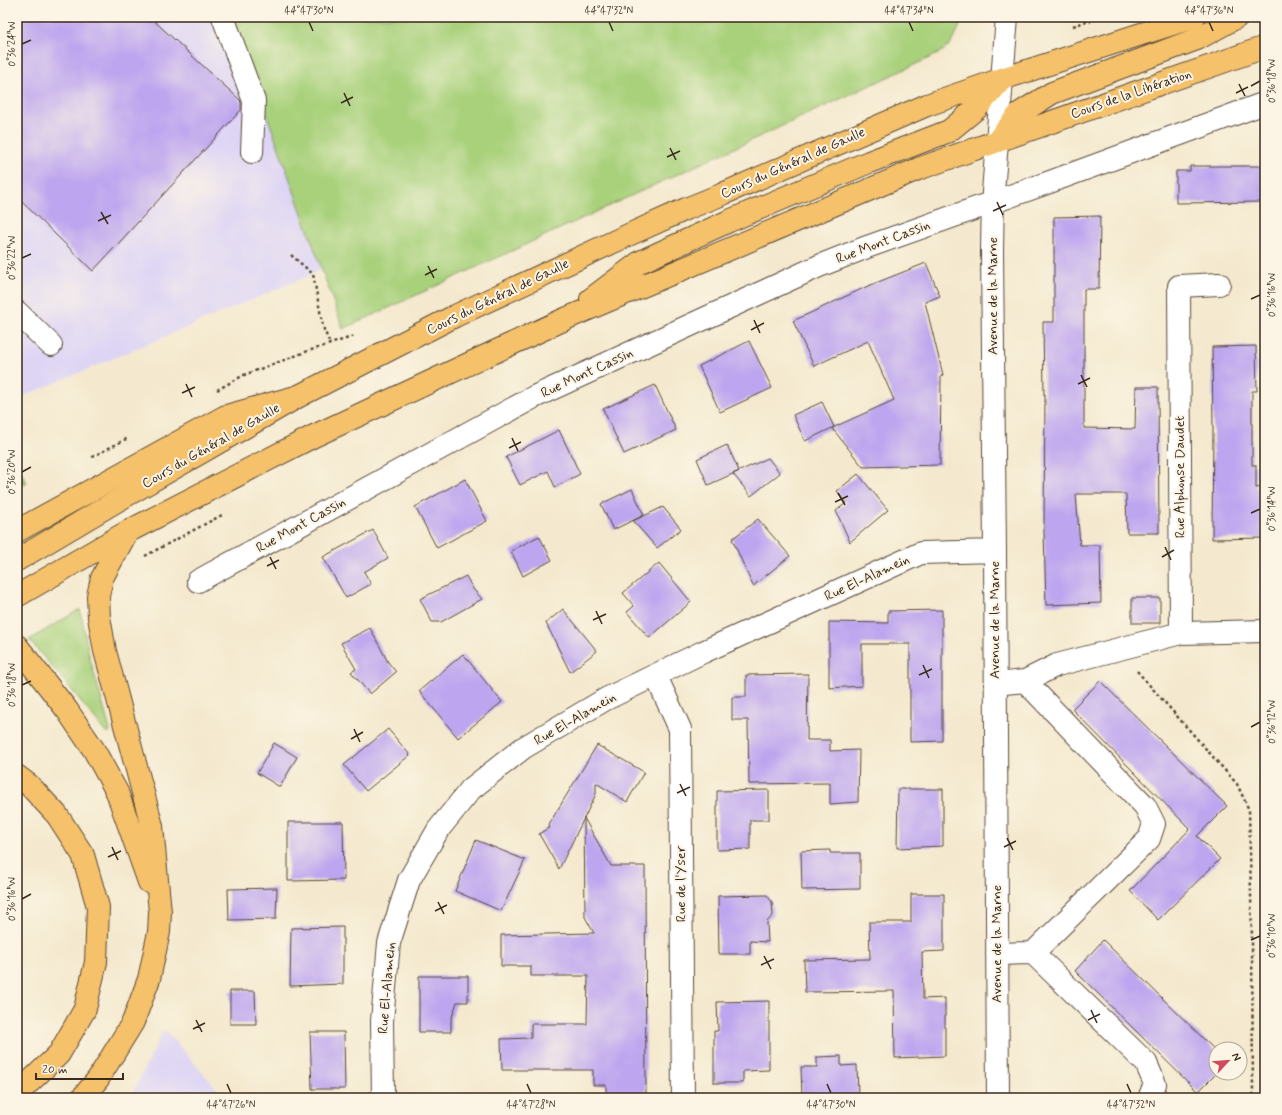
<svg xmlns="http://www.w3.org/2000/svg" width="1282" height="1115" font-family="Mynerve,sans-serif">
<style>
.built{fill:#ded5f5}
.green{fill:#a9d17b;stroke:#727e4c}
.forest{fill:#86b36b;stroke:#606e44}
.building{fill:#bda6ef}
.lines{fill:none;stroke-linecap:round;stroke-linejoin:round}
.minor-casing{stroke:#574738;stroke-width:24}
.major-casing{stroke:#574738;stroke-width:24}
.highway-casing{stroke:#574738;stroke-width:24}
.path{stroke:#574738;stroke-width:2.5;stroke-dasharray:3 3;stroke-linecap:butt}
.minor{stroke:#fff;stroke-width:22}
.major{stroke:#f5c16b;stroke-width:22}
.highway{stroke:#f5c16b;stroke-width:22}
.ticks{fill:none;stroke:#3b2a1e;stroke-width:1.5}
.labels{text-anchor:middle;dominant-baseline:central;stroke-width:4;stroke-linejoin:round;paint-order:stroke}
.street-label{font-size:14px;fill:#3b2a1e;stroke:#fcf5e5}
.neatline{fill:none;stroke:#3b2a1e;stroke-width:1.5}
.ticks-label{font-size:10px;text-anchor:middle;fill:#3b2a1e}
</style>
<rect width="100%" height="100%" fill="#fcf5e5"/>
<filter id="ink" filterUnits="userSpaceOnUse"><feTurbulence type="fractalNoise" baseFrequency=".025" numOctaves="2"/><feDisplacementMap in="SourceGraphic" scale="8" xChannelSelector="R" yChannelSelector="G"/><feConvolveMatrix kernelMatrix="1 2 1 2 8 2 1 2 1" color-interpolation-filters="sRGB"/></filter>
<filter id="wash" filterUnits="userSpaceOnUse"><feTurbulence type="fractalNoise" baseFrequency=".012" numOctaves="4" result="noise"/><feDisplacementMap in="SourceGraphic" scale="16" xChannelSelector="R" yChannelSelector="G"/><feGaussianBlur stdDeviation="0.9" result="paint"/><feColorMatrix in="noise" values="0 0 0 0 0 0 0 0 0 0 0 0 0 0 0 0 0 1.4 0 .05"/><feComposite in="paint" operator="in"/></filter>
<g filter="url(#wash)">
<rect width="100%" height="100%" fill="#f4e9ce"/>
<path class="built" d="M17,17H961L959,28L950,45L940,53L322,268L313,274L17,399Z
M164,1029L225,1098H130Z"/>
<path class="green" d="M232,17H961L959,28L950,45L940,53L343,329Z
M80,609L89,655L110,730L109,733L105,732L71,689L29,640Z"/>
<path class="forest" d="M17,465L27,483L17,486Z"/>
<g id="blocks">
<path class="building" d="M17,17H150L240,100L241,103V110L93,271L17,197Z
M1190,166H1265V202L1176,203V171H1190Z
M1100,216L1099,289H1084V428L1135,429L1136,387H1158L1159,533H1127L1126,494H1076L1080,545H1100L1101,603L1046,605L1044,531L1045,394L1044,395L1043,322H1054V217Z
M926,263L940,296L925,302L943,375L941,376L940,465L863,467L832,428L894,400L868,341L814,366L793,321L868,286Z
M749,341L772,388L720,412L699,366Z
M1256,346L1257,391H1252V465H1256V488L1262,487L1263,508H1264L1265,538L1212,539L1213,429L1212,347Z
M655,385L676,430L624,454L603,409Z
M822,402L834,427L805,441L793,415Z
M559,430L580,474L555,487L548,471L520,485L506,457Z
M727,445L739,471L708,485L697,459Z
M768,458L780,473L751,496L733,474Z
M858,474L888,510L850,542L836,511L846,503L837,491Z
M465,479L487,521L437,548L415,507Z
M632,489L644,515L613,530L601,504Z
M663,507L681,529L657,548L633,521Z
M758,519L790,556L753,586L732,539Z
M373,530L388,558L364,572L371,584L346,598L323,557Z
M539,536L552,560L523,576L511,551Z
M659,563L691,602L649,638L627,612L634,606L623,593Z
M466,576L473,589L482,599L441,622H432L420,599Z
M1132,598H1160V623H1132Z
M563,609L597,651L570,672L546,623Z
M942,610V741L910,742V644H862V686L829,688V622L888,623V611Z
M370,628L388,662L396,672L370,694L351,672L356,669L341,643Z
M463,654L502,702L458,738L419,691Z
M808,674L807,740H830V751L859,750L858,802L830,804V783L749,784L748,720H732V697H746V675Z
M1100,681L1227,806L1197,836L1220,859L1158,920L1130,891L1190,829L1072,709Z
M388,729L410,755L366,791L344,765Z
M274,743L297,757L280,787L257,773Z
M597,745L644,772L627,802L596,783V794L559,869L539,834L550,827L549,824Z
M898,789H943V846L897,848Z
M769,790V820H750V849L717,850V791Z
M584,818L611,866H645L646,1098H606V1085H593V1070H502L501,1039L531,1038V1024H587L588,976H531V966H501V935L594,933L585,917Z
M288,822H343L344,880L288,881Z
M476,840L525,860L501,911L455,891Z
M830,850V853H860V889L802,890L801,851Z
M277,888L276,919L229,920L228,889Z
M911,894H944V951L922,952L923,999L945,998V1056L895,1058L894,991L805,992L804,960L870,959L869,922H911Z
M767,895L772,902L773,915L767,922L768,942L750,941V954H719L718,896Z
M343,927V984L290,986L291,928Z
M1103,940L1216,1051V1074L1198,1092L1075,971Z
M419,976H468V1002H457L451,1020V1032H419Z
M230,991H255L256,1024H230Z
M769,1001V1070L743,1071V1083H714V1031H718L717,1002Z
M310,1032H344L345,1089H312Z
M841,1056V1066L857,1065L858,1096H802L801,1067H817V1057Z"/>
</g>
</g>
<g filter="url(#ink)">
<use href="#blocks" fill-opacity="0" stroke="#574738" stroke-width="1"/>
<g class="lines">
<g class="minor-casing">
<path id="minor" d="M223,17L254,101L252,152
M17,312L51,345
M198,581L534,397L819,266L867,247L1047,183L1265,103
M1181,633L1265,631
M656,676L680,729L683,1098
M1025,681L1145,806L1154,824L1149,839L1033,953L1146,1063L1155,1084L1149,1098
M995,684L1025,681L1057,665L1181,633L1179,286L1219,284
M997,954L1033,953
M383,1098L382,1021L389,943L409,880L438,830L471,789L523,748L606,699L703,652L921,553L995,551
M998,1098L995,551L992,252L993,192L1007,17"/>
</g>
<g class="major-casing">
<path id="major" d="M997,141L1020,113L1052,93L1197,39L1237,17
M591,299L640,262L729,221L869,162L949,131L977,108L1001,80
M17,560L115,502L299,396L455,316L624,237L686,209L718,196L927,105L1002,79L1194,17
M17,596L127,532L314,436L565,319L918,169L1265,47"/>
</g>
<g class="highway-casing">
<path id="highway" d="M17,531L226,416L299,396
M17,646L67,710L94,750L117,792L149,882
M17,776L29,785L57,815L83,855L98,907L96,962L85,1009L59,1054L17,1094
M82,1098L98,1079L133,1022L149,979L159,932L160,912L152,826L105,651L99,617L98,596L102,578L127,532"/>
</g>
<path class="path" d="M1073,26L1087,21L1091,22
M291,255L313,274L323,327L330,344
M217,390L244,375L308,351L355,336
M92,457L128,438
M145,556L222,515
M1137,671L1237,784L1249,810L1252,938L1253,1098"/>
<use href="#minor" class="minor"/>
<use href="#major" class="major"/>
<use href="#highway" class="highway"/>
</g>
</g>
<path class="ticks" d="M309,22L313,31M609,22L613,31M909,22L913,31M1209,22L1213,31M22,44L31,40M1239,84L1245,96M1251,86L1260,81M344,93L350,106M1236,93L1248,87M341,103L353,97M670,148L676,160M667,157L680,151M997,202L1003,215M993,211L1006,205M101,212L108,224M98,221L111,215M22,258L31,254M428,266L434,278M425,275L437,269M1251,299L1260,295M754,320L760,333M751,330L764,323M1081,375L1087,387M186,384L192,397M1078,384L1090,378M182,393L195,387M512,438L518,451M509,448L521,442M22,472L31,467M838,493L845,505M835,502L848,496M1251,513L1260,509M1165,547L1171,560M270,557L276,569M1162,557L1174,550M267,566L279,560M596,611L602,624M593,620L606,614M923,665L929,678M919,675L932,669M22,685L31,681M1251,727L1260,722M354,729L360,742M351,739L363,732M680,784L686,796M677,793L690,787M1007,838L1013,850M112,847L118,860M1004,847L1016,841M108,857L121,851M22,899L31,894M438,902L444,914M435,911L447,905M1251,940L1260,936M764,956L771,969M761,965L774,959M1091,1010L1097,1023M196,1020L202,1032M1088,1020L1100,1014M193,1029L205,1023M227,1084L231,1093M527,1084L531,1093M827,1084L831,1093M1127,1084L1131,1093"/>
<g class="labels">
<g class="street-label">
<text transform="translate(1131 94) rotate(-19)">Cours de la Libération</text>
<text transform="translate(793 163) rotate(-24)">Cours du Général de Gaulle</text>
<text transform="translate(883 242) rotate(-21)">Rue Mont Cassin</text>
<text transform="translate(993 296) rotate(-90)">Avenue de la Marne</text>
<text transform="translate(498 297) rotate(-26)">Cours du Général de Gaulle</text>
<text transform="translate(587 373) rotate(-25)">Rue Mont Cassin</text>
<text transform="translate(211 446) rotate(-30)">Cours du Général de Gaulle</text>
<text transform="translate(1180 477) rotate(-90)">Rue Alphonse Daudet</text>
<text transform="translate(301 525) rotate(-29)">Rue Mont Cassin</text>
<text transform="translate(867 578) rotate(-25)">Rue El-Alamein</text>
<text transform="translate(995 620) rotate(-90)">Avenue de la Marne</text>
<text transform="translate(575 719) rotate(-30)">Rue El-Alamein</text>
<text transform="translate(681 884) rotate(-90)">Rue de l'Yser</text>
<text transform="translate(997 944) rotate(-90)">Avenue de la Marne</text>
<text transform="translate(387 988) rotate(-85)">Rue El-Alamein</text>
</g>
</g>
<rect width="1282" height="1115" fill="none" stroke="#fcf5e5" stroke-width="44"/>
<g transform="translate(1228 1061) rotate(64)"><circle r="19" fill="#fcf5e5" stroke="#afa495"/>
<path d="M0-3L7 15L0 10L-7 15Z" fill="#d1495b"/>
<text y="-6" font-size="11" font-weight="bold" text-anchor="middle" fill="#3b2a1e">N</text>
</g>
<path d="M36 1073v6h87v-6" fill="none" stroke="#3b2a1e" stroke-width="2"/>
<text x="42" y="1073" font-size="12" fill="#3b2a1e" stroke="#fcf5e5" stroke-width="3" paint-order="stroke">20 m</text>
<rect x="22" y="22" width="1238" height="1071" class="neatline"/>
<g class="ticks-label">
<text x="309" y="14">44°47'30"N</text>
<text x="609" y="14">44°47'32"N</text>
<text x="909" y="14">44°47'34"N</text>
<text x="1209" y="14">44°47'36"N</text>
<text transform="translate(11 44) rotate(-90)" y="4">0°36'24"W</text>
<text transform="translate(1271 81) rotate(-90)" y="4">0°36'18"W</text>
<text transform="translate(11 258) rotate(-90)" y="4">0°36'22"W</text>
<text transform="translate(1271 295) rotate(-90)" y="4">0°36'16"W</text>
<text transform="translate(11 472) rotate(-90)" y="4">0°36'20"W</text>
<text transform="translate(1271 509) rotate(-90)" y="4">0°36'14"W</text>
<text transform="translate(11 685) rotate(-90)" y="4">0°36'18"W</text>
<text transform="translate(1271 722) rotate(-90)" y="4">0°36'12"W</text>
<text transform="translate(11 899) rotate(-90)" y="4">0°36'16"W</text>
<text transform="translate(1271 936) rotate(-90)" y="4">0°36'10"W</text>
<text x="231" y="1108">44°47'26"N</text>
<text x="531" y="1108">44°47'28"N</text>
<text x="831" y="1108">44°47'30"N</text>
<text x="1131" y="1108">44°47'32"N</text>
</g>
</svg>
